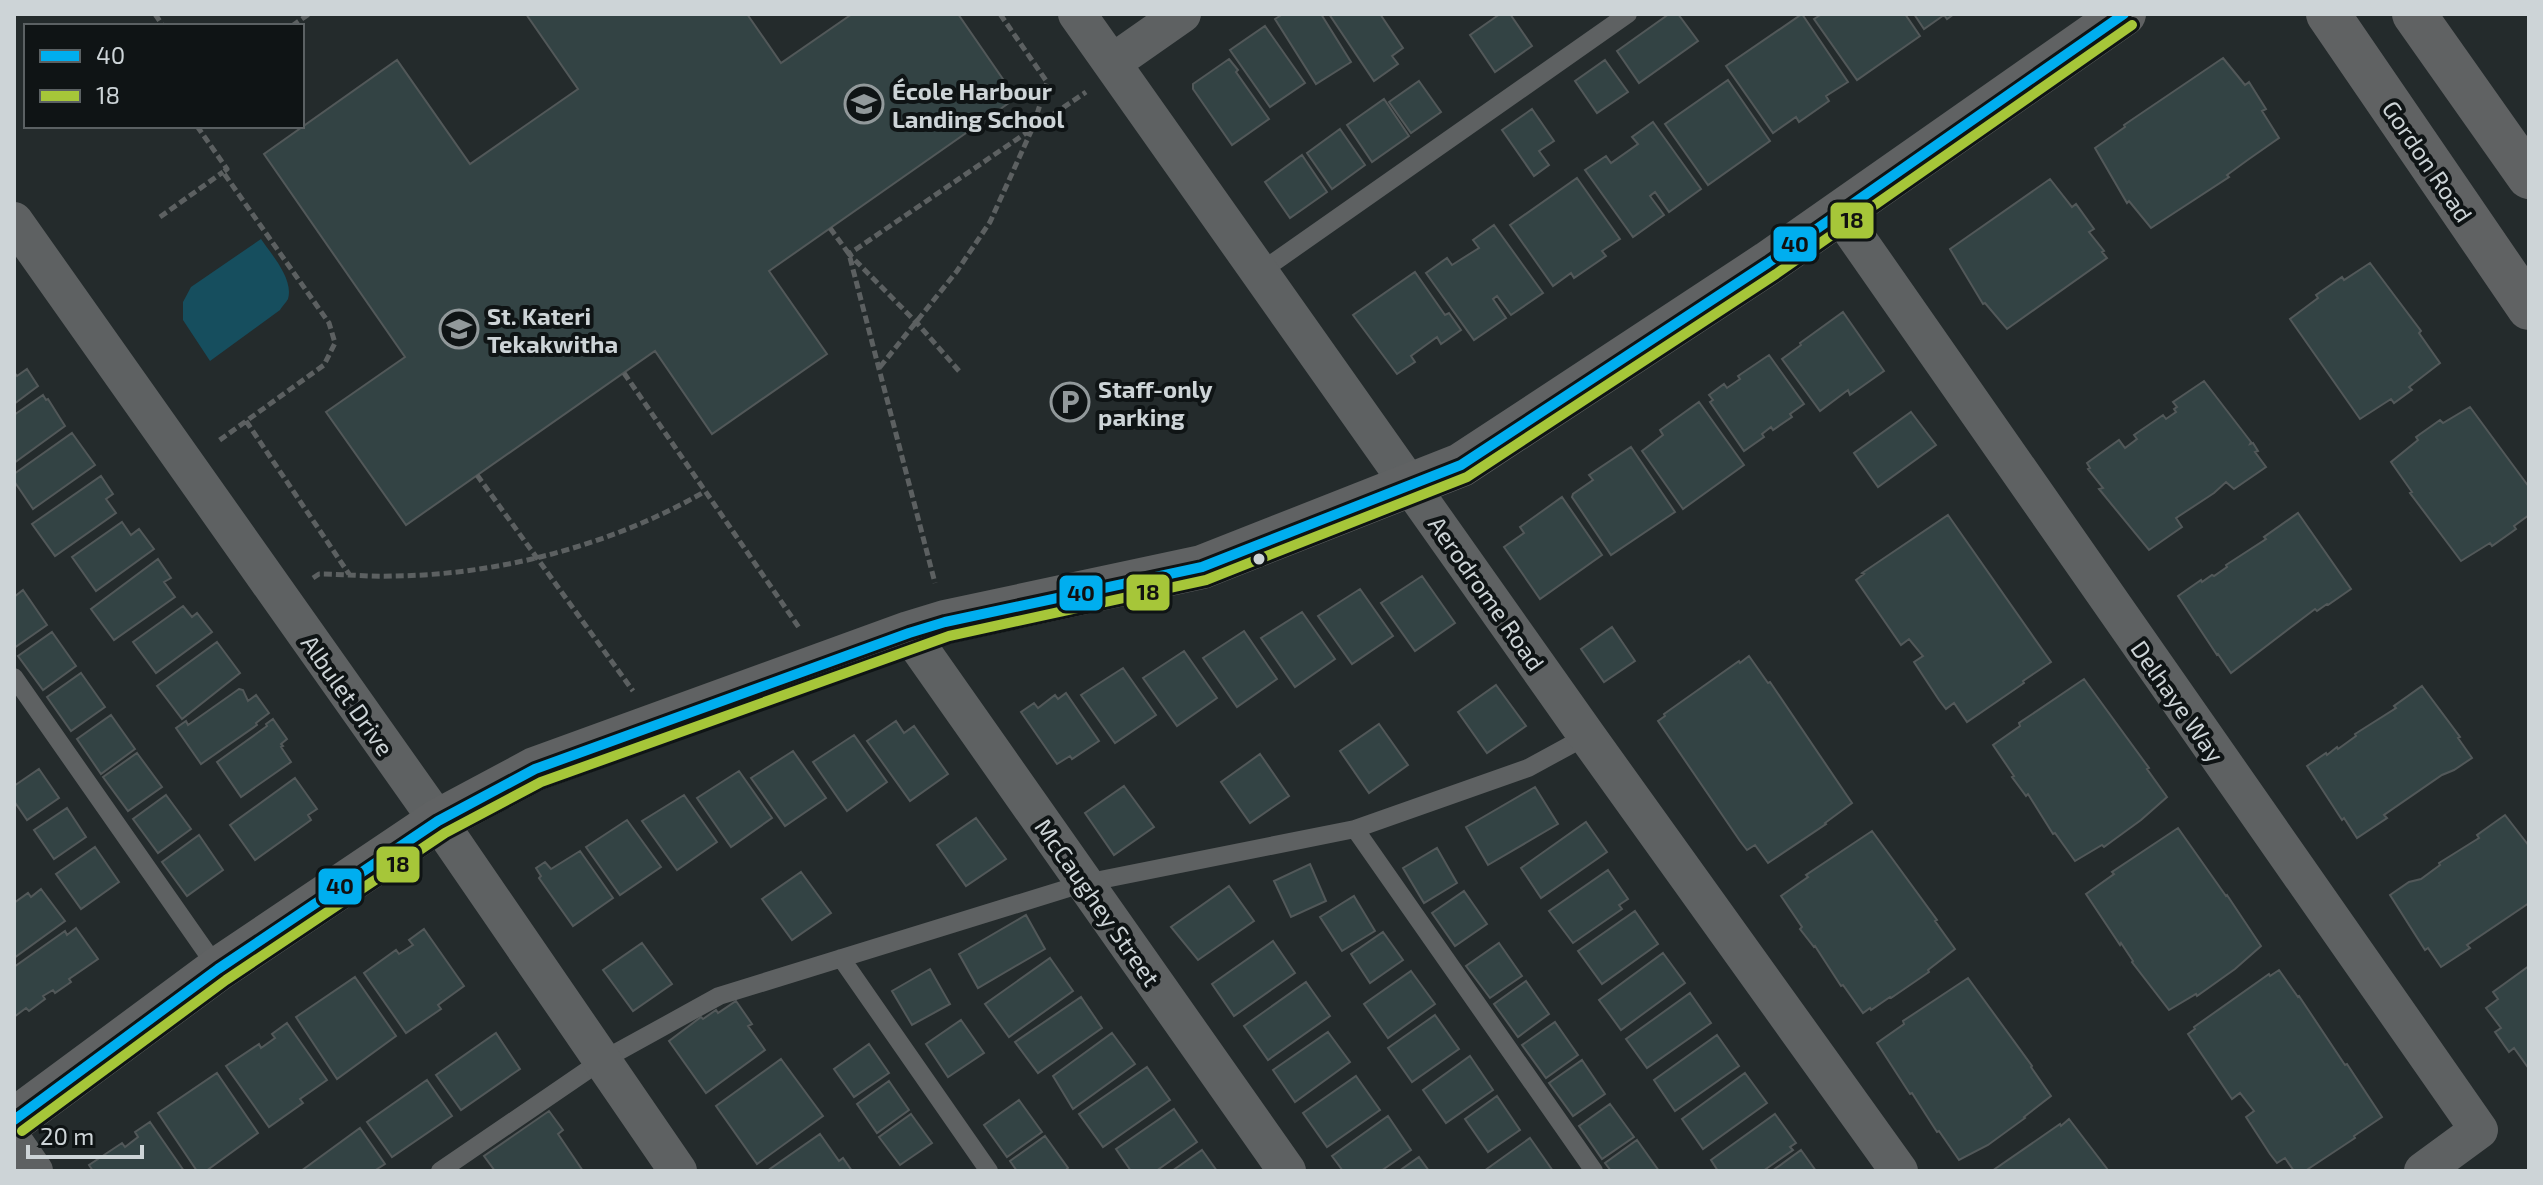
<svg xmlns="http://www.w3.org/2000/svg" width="2543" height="1185" font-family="'Exo 2',sans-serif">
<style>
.green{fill:#164e5e}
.building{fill:#334344;stroke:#525859;stroke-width:2}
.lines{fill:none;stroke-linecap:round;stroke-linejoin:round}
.path{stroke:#5c6061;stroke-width:5;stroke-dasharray:8 4;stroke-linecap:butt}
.lane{stroke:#5e6162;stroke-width:18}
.street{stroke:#5e6162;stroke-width:38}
.secondary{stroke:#606263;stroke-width:44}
.bus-1-casing{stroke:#0f1415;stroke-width:16}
.bus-2-casing{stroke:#0f1415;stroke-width:16}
.bus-1{stroke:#00aeef;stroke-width:10}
.bus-2{stroke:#a6c639;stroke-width:10}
.bus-dot{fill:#cdd4d7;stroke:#0f1415;stroke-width:3}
.labels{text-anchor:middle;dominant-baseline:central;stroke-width:8;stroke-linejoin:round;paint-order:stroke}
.poi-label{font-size:24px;font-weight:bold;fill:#cdd4d7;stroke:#0f1415;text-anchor:start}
.street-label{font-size:24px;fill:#cdd4d7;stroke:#0f1415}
.line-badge{stroke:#0f1415;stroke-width:3}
.pale-badge-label{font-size:22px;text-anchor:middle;font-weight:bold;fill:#111}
</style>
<rect width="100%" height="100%" fill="#242b2c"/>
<path class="green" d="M261,239C271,254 294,279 288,299C286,303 282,306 280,310L210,361L183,320V302L191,287Z"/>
<path class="building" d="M526,14H747L781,63L852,14H958L1016,98L769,271L827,354L712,434L655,351L406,525L326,412L405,357L264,154L397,60L470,164L578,89Z
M1283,14H1321L1351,62L1316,84L1275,19Z
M1329,14H1380L1403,48L1392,56L1398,64L1374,81Z
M1500,14H1510L1532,46L1495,72L1470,35Z
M1669,14H1678L1698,41L1639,83L1617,51Z
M1802,14L1848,82L1826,96L1829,101L1799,122L1796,117L1773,133L1726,66Z
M1822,14H1905L1920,36L1857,80L1814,19Z
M1914,14H1954L1947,19L1944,15L1924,29Z
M1265,26L1305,83L1270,107L1230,50Z
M2223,58L2245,85L2249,82L2266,109L2262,111L2279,138L2249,159L2227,175L2229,177L2151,228L2129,201L2127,203L2095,148L2125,127L2124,125Z
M1229,59L1238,70L1236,72L1269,119L1232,145L1193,89V84Z
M1605,60L1628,92L1597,113L1575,81Z
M1728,80L1770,141L1708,185L1665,124Z
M1419,81L1441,112L1411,133L1389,102Z
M1384,99L1409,136L1372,162L1347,125Z
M1532,109L1554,141L1539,151L1549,165L1534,176L1502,130Z
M1653,122L1701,189L1669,212L1655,192L1650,196L1664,215L1633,237L1585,170L1606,156L1611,163L1638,144L1632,137Z
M1340,129L1365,165L1332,189L1307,153Z
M1302,155L1327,192L1290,218L1265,182Z
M1577,178L1620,239L1602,251L1606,256L1574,278L1571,273L1553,286L1510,225Z
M2050,179L2072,207L2076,204L2094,229L2089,232L2104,251L2102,252L2107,258L2007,329L1985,303L1983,304L1950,249Z
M1494,225L1543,293L1511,315L1497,296L1493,299L1506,318L1474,340L1426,273L1447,258L1452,265L1479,248L1473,240Z
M2370,263L2421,331L2419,333L2440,363L2409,387L2412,390L2394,403L2391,399L2360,419L2290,319L2318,298L2316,295L2342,277L2344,280Z
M1415,272L1445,315L1449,313L1461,330L1441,344L1437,337L1411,356L1415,362L1397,374L1353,315Z
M1843,312L1884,371L1850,395L1848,390L1820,411L1782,359L1801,345L1800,343Z
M1769,355L1804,404L1790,414L1792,417L1773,430L1771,427L1762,434L1764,437L1744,451L1710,402L1713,400L1709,395L1724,384L1727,388L1740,379L1738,376Z
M27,369L38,386L14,404V372L17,376Z
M2204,381L2251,442L2250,444L2253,443L2258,451L2255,452L2266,467L2234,489L2226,482L2214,493L2176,518L2182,527L2149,550L2099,489L2103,488L2088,469L2090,468L2087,463L2119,440L2125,448L2137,439L2134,435L2163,415L2166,419L2176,412L2174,409L2177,407L2173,402Z
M43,395L46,400L48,399L65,426L14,463V415Z
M1699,402L1744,465L1683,509L1642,451L1663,435L1660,430Z
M2470,407L2529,487V515L2514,526L2516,529L2492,546L2490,543L2461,561L2410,493L2412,492L2391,462L2418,440L2416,437L2440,420L2443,423Z
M1911,412L1936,445L1878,487L1854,453Z
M72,433L95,465L33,509L14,481V474Z
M1631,447L1675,512L1611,555L1572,497L1573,494L1593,480L1589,475Z
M101,476L113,494L106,499L116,513L55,556L32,524Z
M1562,497L1602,555L1540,599L1504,547L1524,533L1520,527Z
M2298,513L2351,589L2328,605L2327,604L2317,611L2315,609L2231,673L2218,654L2217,655L2178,596L2201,580L2202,582L2212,575L2214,576L2227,567L2226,565L2266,539L2264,537Z
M1948,515L2051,662L2023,681L2024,683L1967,722L1954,703L1946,709L1939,700L1914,662L1923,656L1909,639L1901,645L1856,580L1864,574L1862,573Z
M122,522L131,535L139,529L154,549L96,591L72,557Z
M158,559L171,578L164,582L175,597L114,640L91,609Z
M1422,576L1455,623L1415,651L1381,603Z
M1360,589L1393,636L1352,664L1318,616Z
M23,590L47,625L14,648V597Z
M183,606L192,617L197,613L212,632L156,673L133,642Z
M1302,612L1335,659L1295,687L1261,638Z
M1612,627L1635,661L1604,682L1581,649Z
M1244,631L1277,679L1237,707L1203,658Z
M52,632L76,666L43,690L18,656Z
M217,642L240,673L182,719L157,686Z
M1184,651L1217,698L1177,726L1143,678Z
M1749,656L1768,683L1770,682L1852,803L1825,823L1826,824L1768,863L1755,845L1747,850L1740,841L1658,721L1665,716L1664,714L1739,661L1740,663Z
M1123,668L1156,715L1115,743L1081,695Z
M81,673L105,707L71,731L47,697Z
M2084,679L2149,768L2147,769L2167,797L2141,820L2104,847L2102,845L2075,861L2055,833L2053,834L2028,794L2026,796L2012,777L2014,776L1993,745L2020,726L2019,723Z
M1496,685L1526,726L1487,753L1458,712Z
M2422,686L2460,737L2458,738L2472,758L2454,770L2442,775L2384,815L2387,818L2357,838L2344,818L2342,820L2307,766L2326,753L2327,755L2337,747L2338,749L2356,736L2355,734L2396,708L2394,706Z
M239,689L243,690L248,701L256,695L269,713L256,723L257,725L201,764L176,728L186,721L188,725Z
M1066,693L1099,741L1072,759L1070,756L1057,764L1021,712L1034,703L1038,708L1055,695L1058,699Z
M111,715L135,749L101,774L77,739Z
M273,719L287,739L281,744L283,746L281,747L291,762L241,797L217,762L267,726L266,724Z
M896,721L904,733L914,726L948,774L910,801L867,741Z
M1379,724L1408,765L1369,793L1340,751Z
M854,735L887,782L847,811L813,762Z
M793,751L826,798L785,826L751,778Z
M137,753L162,787L128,811L103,777Z
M1260,754L1289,796L1250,823L1221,782Z
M39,769L59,798L27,820L14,801V786Z
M739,771L772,818L731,847L697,798Z
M295,778L317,809L308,815L311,820L255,860L230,825Z
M1124,786L1154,827L1114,855L1085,813Z
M1535,787L1558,824L1488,865L1466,827Z
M166,795L191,829L158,853L133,819Z
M684,795L717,842L677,870L642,821Z
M67,808L86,837L54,859L34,830Z
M2505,815L2529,846V903L2467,945L2470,948L2441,967L2428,948L2425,950L2390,895L2409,882L2421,879L2440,865L2439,863L2479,838L2477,835Z
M976,818L1006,859L966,886L937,845Z
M627,820L661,867L620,895L586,847Z
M1586,822L1607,852L1541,898L1521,868Z
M2178,828L2226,896L2227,895L2261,946L2235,969L2197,996L2196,994L2169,1010L2132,962L2133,961L2121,943L2120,945L2086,894L2114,874L2112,872Z
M1872,831L1937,920L1935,921L1955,949L1928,970L1929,972L1891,998L1890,997L1871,1010L1870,1008L1863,1013L1843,985L1841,986L1815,946L1814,947L1800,929L1802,927L1781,896L1808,877L1806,875Z
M199,835L223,870L187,896L162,862Z
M95,847L119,882L81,909L56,874Z
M1437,848L1457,883L1424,903L1403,868Z
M580,851L613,898L573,926L539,878L541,876L536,868L545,862L551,869Z
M1310,864L1326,901L1291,917L1274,881Z
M1608,870L1628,899L1619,905L1622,909L1573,943L1549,911Z
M801,872L831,913L792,940L762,899Z
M1229,886L1254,921L1198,960L1171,927Z
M41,889L65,921L14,958V903L28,893L31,897Z
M1464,891L1487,924L1455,946L1432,913Z
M1354,896L1375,931L1342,951L1320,917Z
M1635,911L1658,944L1602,984L1578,951Z
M1026,915L1045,949L978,988L959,954Z
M76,928L98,959L69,979L71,982L55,993L53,990L43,996L45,999L29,1011L26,1008L14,1017V967L65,931L67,935Z
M424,929L464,986L438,1005L441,1009L406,1033L364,973L396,950L399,954L413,945L409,940Z
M1383,932L1403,960L1370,983L1351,954Z
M1273,941L1295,973L1234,1016L1212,984Z
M642,943L672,984L633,1011L603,970Z
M1499,943L1522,976L1490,998L1466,966Z
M1663,953L1685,983L1621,1030L1599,1000Z
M1050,958L1073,991L1009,1037L985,1004Z
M2529,966V1069L2514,1048L2509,1052L2495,1032L2501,1028L2486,1008L2498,999L2493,992Z
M930,969L950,1004L912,1025L892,991Z
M2279,970L2298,997L2299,996L2345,1065L2347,1064L2382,1117L2354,1136L2355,1138L2305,1171H2294L2285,1158L2277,1163L2270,1154L2246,1117L2254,1111L2240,1093L2232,1099L2188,1034L2195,1029L2194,1027L2269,974L2270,976Z
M1411,971L1435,1004L1388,1038L1364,1004Z
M355,977L396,1036L337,1079L296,1017Z
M1968,978L2032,1066L2031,1067L2051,1096L2024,1117L2025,1118L1988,1145L1959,1160L1939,1131L1937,1132L1912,1093L1910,1094L1877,1043L1904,1024L1903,1021Z
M1526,981L1549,1014L1518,1037L1494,1004Z
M1306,982L1330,1016L1268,1060L1244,1026Z
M1690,993L1711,1023L1647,1068L1626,1039Z
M1081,997L1102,1028L1038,1073L1015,1042Z
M736,1001L752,1024L748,1026L765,1050L706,1093L669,1041L701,1017L703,1019L716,1010L718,1013Z
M1435,1015L1459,1049L1412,1082L1388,1048Z
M961,1020L984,1053L948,1077L926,1044Z
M1555,1022L1578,1055L1546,1078L1522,1045Z
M287,1023L327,1080L300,1099L303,1103L269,1127L226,1066L259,1044L261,1048L275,1038L272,1034Z
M1328,1032L1350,1062L1295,1102L1273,1070Z
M496,1033L520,1069L461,1110L436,1075Z
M1112,1033L1135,1064L1073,1109L1053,1076Z
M1717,1035L1739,1066L1675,1111L1654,1080Z
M869,1044L889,1073L854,1097L834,1069Z
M1470,1056L1493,1090L1446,1123L1423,1090Z
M781,1059L823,1116L757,1164L716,1106Z
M1582,1060L1605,1094L1573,1116L1549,1083Z
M1147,1067L1170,1100L1103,1147L1079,1114Z
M217,1073L258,1133L206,1171H197L158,1113Z
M1745,1073L1767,1103L1703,1149L1682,1119Z
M1356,1076L1380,1110L1327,1147L1303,1113Z
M427,1080L452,1116L392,1157L367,1122Z
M889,1081L909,1110L877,1133L857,1104Z
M1497,1096L1520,1130L1488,1152L1465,1119Z
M1019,1100L1042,1132L1007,1157L984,1125Z
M1610,1104L1634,1137L1602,1159L1579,1126Z
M1174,1109L1197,1142L1156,1171H1131L1116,1149Z
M549,1111L563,1130L558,1134L583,1171H495L484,1156Z
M911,1114L932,1143L900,1165L879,1137Z
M1775,1114L1796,1143L1790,1147L1793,1150L1763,1171H1718L1711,1160Z
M1388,1116L1411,1150L1381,1171H1343L1332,1156Z
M2069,1119L2108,1170L1992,1171L2060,1124L2061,1126Z
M150,1122L184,1171H93L89,1165L122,1143L125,1147L138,1137L135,1132Z
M360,1128L385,1164L374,1171H301Z
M820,1134L839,1161L843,1158L852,1171H767Z
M1045,1136L1068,1168L1065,1171H1017L1010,1161Z
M1530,1138L1553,1171H1484Z
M1637,1140L1659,1171H1611L1605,1163Z
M1202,1150L1217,1171H1172Z
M1801,1150L1816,1171H1772Z
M1419,1157L1429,1171H1399Z"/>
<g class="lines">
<path class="path" d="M155,14L163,26
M292,26L309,14
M197,126L227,169L223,172L329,323L335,343L324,365L217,442
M160,217L223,172
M830,228L849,254L935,583
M880,367L957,271L990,222L1033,127L1047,82L1000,14
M959,371L917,323L849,254L1086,92
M624,373L800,629
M246,421L349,574
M477,475L633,691
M313,578L319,574C344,574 368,577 393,576C499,575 612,545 704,492"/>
<path class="lane" d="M1260,272L1628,14
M14,677L218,969
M1355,829L1594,1171
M841,958L989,1171
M440,1171L601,1061L719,996L1085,883L1355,829L1528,768L1587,736"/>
<path class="street" d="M1077,14L1587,736L1899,1171
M1112,63L1182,14
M1840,214L2479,1130L2423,1171
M14,221L438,821L678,1171
M909,633L1287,1171
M14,1142L34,1171"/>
<path class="secondary" d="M2328,14L2529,308
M2414,14L2529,177
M14,1120L218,969L438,821L535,769L909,633L945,622L1202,567L1461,465L1768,263L2124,14"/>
<g class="bus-1-casing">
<path id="bus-1" d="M14,1120L218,969L438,821L535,769L909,633L945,622L1202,567L1461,465L1768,263L2124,14"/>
</g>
<g class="bus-2-casing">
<path id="bus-2" d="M22,1131L226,980L445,833L541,782L949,636L1206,580L1467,477L1776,274L2132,25"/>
</g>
<use href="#bus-1" class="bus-1"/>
<use href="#bus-2" class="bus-2"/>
</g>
<defs>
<g id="school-ring" transform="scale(2)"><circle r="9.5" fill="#0f1415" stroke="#92999b" stroke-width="1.5"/><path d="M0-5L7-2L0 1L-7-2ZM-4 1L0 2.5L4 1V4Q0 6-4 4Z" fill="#92999b"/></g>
<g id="parking-ring" transform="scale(2)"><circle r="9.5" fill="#0f1415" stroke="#92999b" stroke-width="1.5"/><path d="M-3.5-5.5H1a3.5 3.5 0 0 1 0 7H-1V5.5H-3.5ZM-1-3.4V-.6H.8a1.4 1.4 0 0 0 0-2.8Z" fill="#92999b"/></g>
</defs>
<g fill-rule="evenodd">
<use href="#school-ring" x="864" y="104"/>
<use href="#school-ring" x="459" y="329"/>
<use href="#parking-ring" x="1070" y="402"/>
</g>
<circle class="bus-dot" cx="1259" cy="559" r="7"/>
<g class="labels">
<g class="poi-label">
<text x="892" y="90">École Harbour<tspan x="892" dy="28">Landing School</tspan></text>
<text x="487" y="315">St. Kateri<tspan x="487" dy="28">Tekakwitha</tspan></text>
<text x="1098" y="388">Staff-only<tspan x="1098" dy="28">parking</tspan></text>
</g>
<g class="street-label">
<text transform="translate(2428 161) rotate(56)">Gordon Road</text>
<text transform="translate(1487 593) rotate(55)">Aerodrome Road</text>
<text transform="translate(348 695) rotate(55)">Albulet Drive</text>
<text transform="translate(2178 701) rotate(55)">Delhaye Way</text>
<text transform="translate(1098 902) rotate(55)">McCaughey Street</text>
</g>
</g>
<g class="line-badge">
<rect x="1829" y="201" width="46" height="39" rx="8" fill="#a6c639"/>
<rect x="1772" y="225" width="46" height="38" rx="8" fill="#00aeef"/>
<rect x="1125" y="573" width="46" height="39" rx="8" fill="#a6c639"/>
<rect x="1058" y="574" width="46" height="38" rx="8" fill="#00aeef"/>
<rect x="375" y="845" width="46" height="39" rx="8" fill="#a6c639"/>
<rect x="317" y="867" width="46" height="39" rx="8" fill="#00aeef"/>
</g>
<g class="pale-badge-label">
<text x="1852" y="228">18</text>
<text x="1795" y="252">40</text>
<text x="1148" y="600">18</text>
<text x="1081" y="601">40</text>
<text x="398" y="872">18</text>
<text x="340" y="894">40</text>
</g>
<rect width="2543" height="1185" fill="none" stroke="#cdd4d7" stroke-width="32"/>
<rect x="24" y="24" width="280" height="104" fill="#0f1415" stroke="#5b6163" stroke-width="2"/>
<rect x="40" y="50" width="40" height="12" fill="#00aeef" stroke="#5b6163" stroke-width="2"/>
<text x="96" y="64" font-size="24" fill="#cdd4d7">40</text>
<rect x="40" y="90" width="40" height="12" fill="#a6c639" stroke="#5b6163" stroke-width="2"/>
<text x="96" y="104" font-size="24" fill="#cdd4d7">18</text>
<path d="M28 1145v12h114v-12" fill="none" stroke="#cdd4d7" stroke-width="4"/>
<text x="40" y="1145" font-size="24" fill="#cdd4d7" stroke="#0f1415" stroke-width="6" paint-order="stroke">20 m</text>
</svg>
